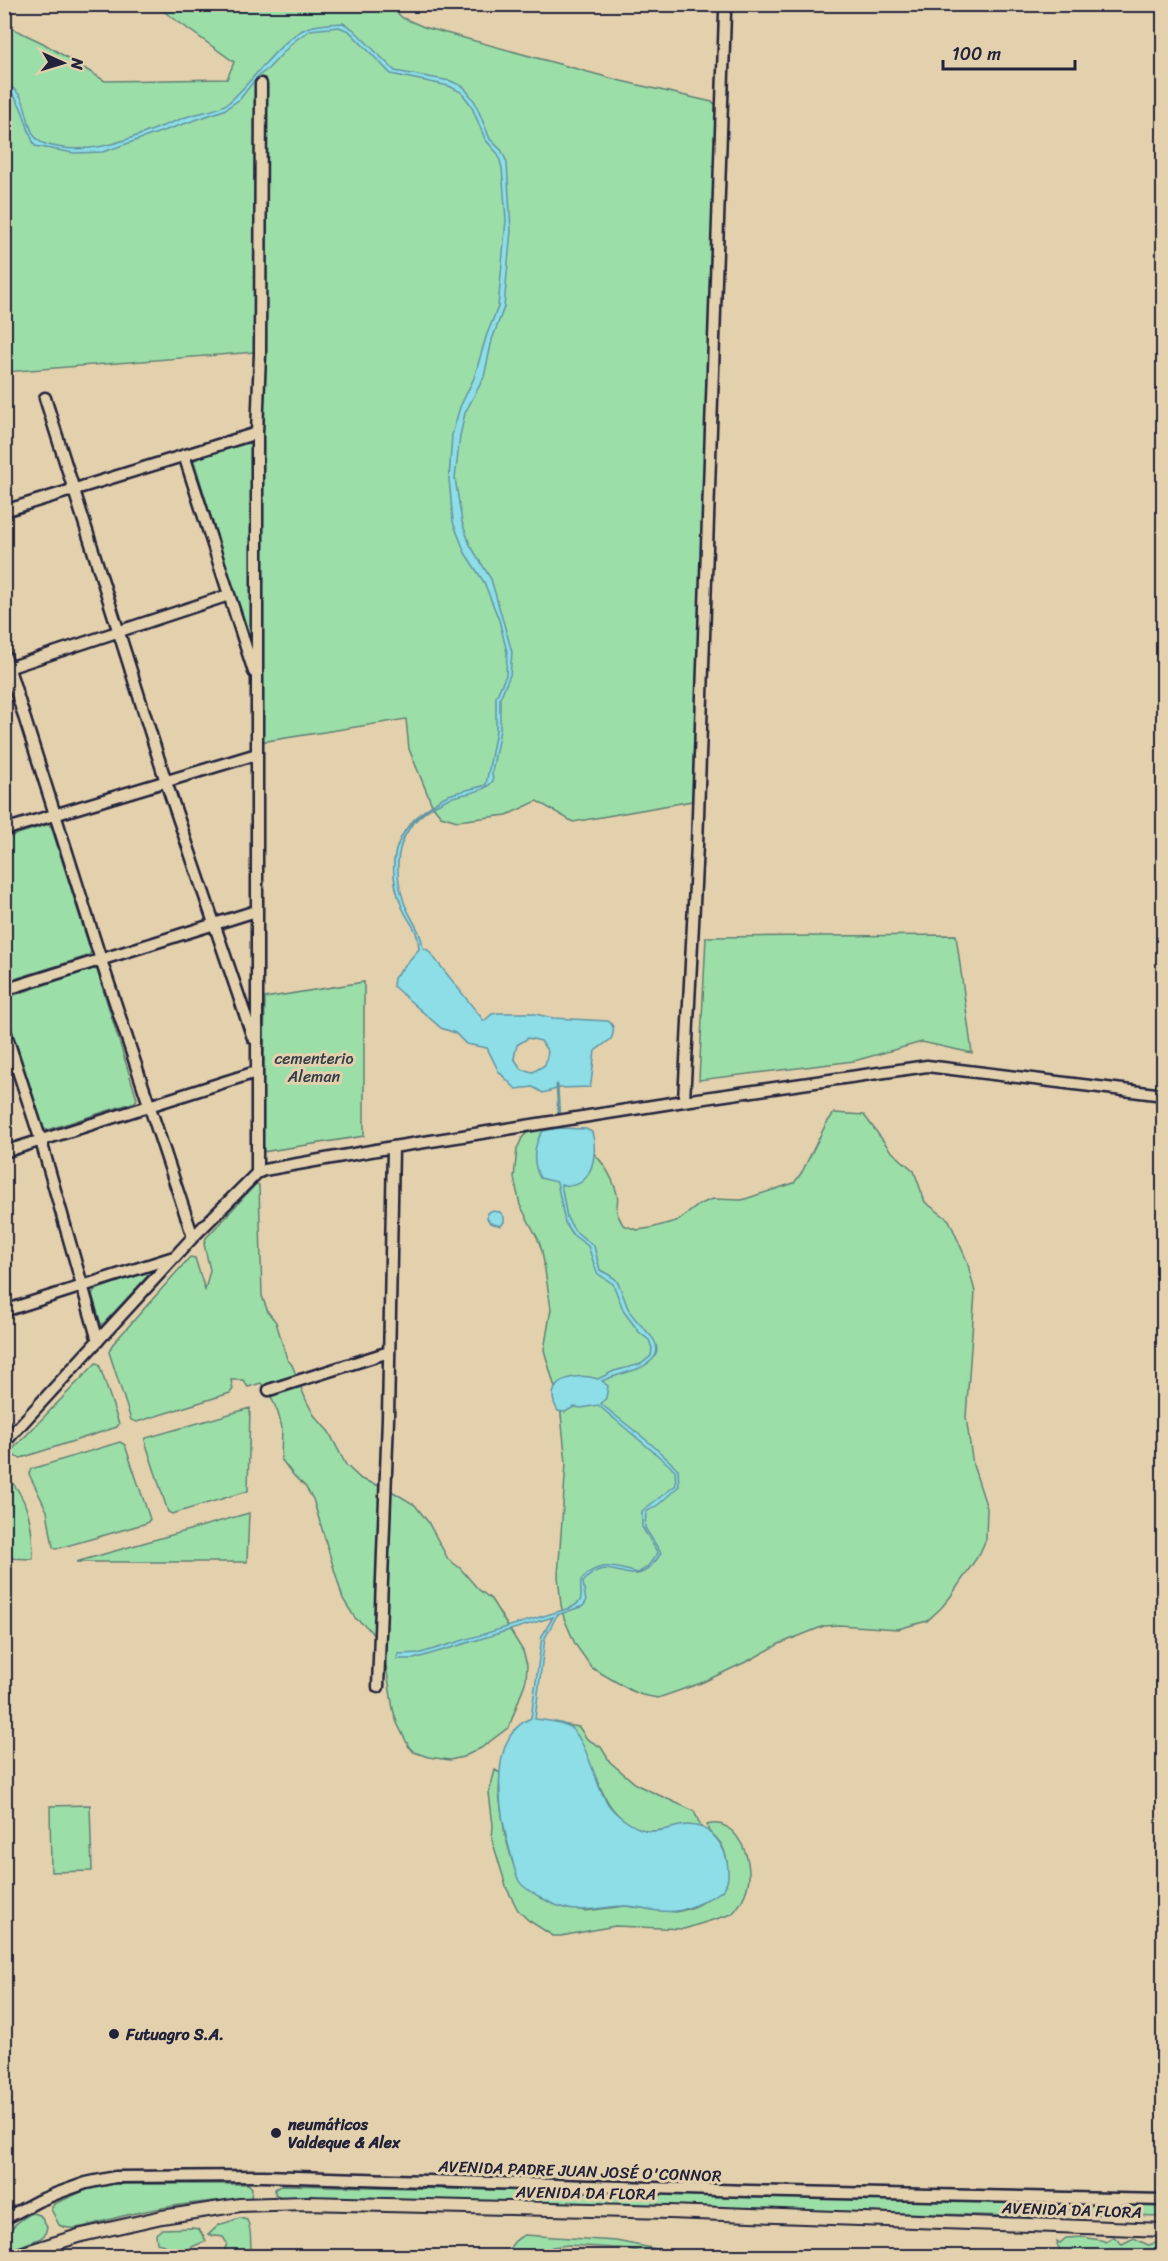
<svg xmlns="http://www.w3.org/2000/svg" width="1168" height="2261" font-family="Sriracha,sans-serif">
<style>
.green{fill:#9cdea8;stroke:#5f8072;stroke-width:1.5}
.water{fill:#8ddee6;stroke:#6293a2;stroke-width:1.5;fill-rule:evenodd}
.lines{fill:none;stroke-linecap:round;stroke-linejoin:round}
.stream{stroke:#6293a2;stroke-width:3}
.minor-casing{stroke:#22223b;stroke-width:15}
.major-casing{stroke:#22223b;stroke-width:16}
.minor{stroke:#e3d1ae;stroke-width:10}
.major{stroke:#e3d1ae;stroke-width:12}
.poi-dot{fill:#22223b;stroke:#e3d1ae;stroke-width:2}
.labels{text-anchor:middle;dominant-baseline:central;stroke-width:6;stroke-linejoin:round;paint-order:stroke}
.park-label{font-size:16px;fill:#343e4b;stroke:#e3d1ae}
.poi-label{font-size:16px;font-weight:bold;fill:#22223b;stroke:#e3d1ae;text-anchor:start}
.street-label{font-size:16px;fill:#22223b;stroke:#e3d1ae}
</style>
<rect width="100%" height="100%" fill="#e3d1ae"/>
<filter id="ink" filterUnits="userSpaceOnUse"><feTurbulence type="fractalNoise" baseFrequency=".0167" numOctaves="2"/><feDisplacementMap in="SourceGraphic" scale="12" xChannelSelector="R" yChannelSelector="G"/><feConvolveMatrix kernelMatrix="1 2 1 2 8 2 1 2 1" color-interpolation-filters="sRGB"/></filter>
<g filter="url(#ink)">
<path class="green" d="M200,4L388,5L403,18L424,27L621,81L712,102L717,105L692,801L573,822L537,801L507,815L457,821L441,816L432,805L409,749L406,719L260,742L255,352L5,372V25L43,43L105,81L227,79L234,62L155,5H180L186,9Z
M246,443L251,444V638L249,641L194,461L196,459Z
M46,825L51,826L91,952L88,956L5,982V838Z
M956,935L972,1053L922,1042L854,1061L699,1080L706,937Z
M92,969L97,970L137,1099L135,1102L47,1130L44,1129L5,1009V998Z
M364,982V1136L262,1152L265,998Z
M834,1113L864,1115L890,1150L914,1171L925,1202L949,1220L967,1261L975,1292L966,1417L973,1465L987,1508L986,1539L980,1553L951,1596L941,1608L927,1621L898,1629L839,1625L824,1626L779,1644L752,1659L701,1683L658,1698L642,1695L630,1690L592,1668L575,1644L564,1618L561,1605L558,1576L566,1463L560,1405L544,1350L551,1309L542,1251L538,1239L520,1205L514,1178L517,1149L522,1138L532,1127C571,1126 607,1156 617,1194C619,1200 616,1206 617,1212C618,1216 621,1221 623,1225L637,1230L651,1228L679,1220L700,1204L713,1199L742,1200L794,1183L802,1172L826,1124Z
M256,1184L259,1185L262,1296L268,1312L276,1322L287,1359L292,1365L306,1400L314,1415L329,1432L346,1465L361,1479L390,1490L415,1505L428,1522L448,1559L460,1568L478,1589L491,1599L523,1651L527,1665L526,1680L509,1727L481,1748L463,1757L450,1760L428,1757L414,1752L409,1747L397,1723L393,1709L383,1647L367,1627L355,1618L343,1599L313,1499L305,1486L294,1476L281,1459L282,1428L278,1413L269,1392L261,1383L248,1387L243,1380H231L233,1389L230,1393L137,1422L131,1420L109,1352L112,1345L190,1257L195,1258L205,1290L210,1270L204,1244L206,1238Z
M154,1269L103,1324H101L92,1294L95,1290Z
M96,1363L99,1364L119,1424L117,1427L21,1458L16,1457L12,1453L13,1449Z
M250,1408L248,1491L172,1514L168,1512L145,1441L146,1438Z
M120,1442L125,1445L150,1519L147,1523L56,1549L53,1547L47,1511L29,1474L31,1469Z
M4,1474C29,1496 33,1527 33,1559L5,1558Z
M249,1513L247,1562H76Z
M567,1725L579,1727L587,1739L601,1747L610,1762L637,1785L694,1811L702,1829C681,1821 663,1835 643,1830C595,1816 598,1757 567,1725Z
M495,1770L500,1773L499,1794L505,1835L512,1860L519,1880L541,1898L585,1911L625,1906L676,1912L692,1908L724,1889C730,1868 729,1845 709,1832L707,1825C733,1817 748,1850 749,1871C750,1886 743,1903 732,1914L684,1929L615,1926L561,1936H553L528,1920L518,1910L507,1889L492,1840L493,1825L489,1793Z
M90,1805L92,1871L51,1872L50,1806Z
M114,2184H248L252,2188L251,2197L247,2199C198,2201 150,2208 104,2221C90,2224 73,2233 59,2225L51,2209L54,2204L86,2190Z
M282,2185L1055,2203L1059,2206V2212L1054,2217L281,2197L275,2194V2189Z
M1074,2204L1163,2206V2216L1073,2214L1070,2212V2207Z
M32,2213L40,2215L47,2227L45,2234L41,2238L5,2252C4,2232 15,2222 32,2213Z
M240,2218L247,2220C253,2231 249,2245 252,2256H226L225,2249L227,2243L223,2237L208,2235L219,2225Z
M192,2228L199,2229L206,2241L187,2249L185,2256H168L165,2254L164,2245L157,2243L156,2234L162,2229Z
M524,2235L616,2241L693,2256H652L630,2249L568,2245L552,2247L539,2256H511C507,2245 517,2239 524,2235Z
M1084,2237C1092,2240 1099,2238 1106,2242L1114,2237L1122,2244L1134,2238L1148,2245L1161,2242L1163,2244V2255H1081C1076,2251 1070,2250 1065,2253C1059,2251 1057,2247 1057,2241L1060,2243L1066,2238Z"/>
<path class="water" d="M343,23L353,29L395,71L451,81L464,87L475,102L490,139L502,151L507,163L511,230L504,307L492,340L484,377L465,413L460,436L455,478L462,522L470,545L491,579L512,652L510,675L500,698V730L492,772L493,781C483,794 462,793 447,799C401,820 389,856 404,902C410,919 421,929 423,948L428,950L484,1021L492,1014L498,1013H531L553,1018L608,1021C615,1025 614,1033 611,1039L595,1051L591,1083L590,1087L560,1088L543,1093L533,1087L516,1089L499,1072L487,1048L466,1044L455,1033L441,1028L393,986L394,978L419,949C418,927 409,924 402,907C385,865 393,831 431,806C436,803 441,798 446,796C459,791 473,789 486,785L496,730V697L506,675L507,652L499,620L484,582L465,553L453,522L449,479L452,435L460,407L474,378L487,334L498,307L506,220L502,168L498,154L485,139L471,105L461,92L449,86L391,74L349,31L339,27L310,30L293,42L269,68L257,77L240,99L224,110L103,152L74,153L35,146C25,126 24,100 5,88V82C11,86 16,90 21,97C29,111 27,139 45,144C95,160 144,132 189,116C201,112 218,111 228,103C251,84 280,39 307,28C318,24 331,24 343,23ZM528,1038L541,1041L548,1052L545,1065L533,1072L521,1069L514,1058L517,1045Z
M559,1128L586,1129L592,1132C599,1153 591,1194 561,1184L567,1218L575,1231L594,1246L600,1270C605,1273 613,1276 616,1280C622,1288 624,1301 629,1310C635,1322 651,1333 655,1342C658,1348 657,1354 653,1359C641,1372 618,1373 602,1381L608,1386L606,1398L601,1404L650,1443L678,1469L679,1486L658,1505L646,1512L645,1528L661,1553C631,1602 614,1546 583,1582L586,1602L583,1606L557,1615L545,1638L535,1719C544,1720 556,1721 566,1725C584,1732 594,1778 603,1795C607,1805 615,1813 623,1819C631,1825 642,1831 652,1831C664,1832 676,1825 688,1825C715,1826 729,1851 728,1875C728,1890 718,1894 706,1900C687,1909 680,1913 659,1911C647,1910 635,1905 623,1906C588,1908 574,1918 540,1897C533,1893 523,1888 519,1881C515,1873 513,1863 511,1855C500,1818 485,1737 531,1718L542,1636L553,1617L414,1659H397L398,1654L421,1653L570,1608C587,1600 579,1596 581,1580C599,1560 614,1567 638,1573L647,1567L658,1553L642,1527V1511L676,1485L675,1470L598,1405L582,1408L574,1407L565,1412L558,1411C540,1381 575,1371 598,1379L614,1371L641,1364L651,1356L652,1348L649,1340L639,1332L624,1312L613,1284L597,1273L588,1246L573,1235L565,1223L557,1182L540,1178C532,1163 533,1144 543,1131Z
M491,1211L500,1212L504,1217V1222L501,1226L490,1223L487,1218V1213Z"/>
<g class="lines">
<path class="stream" d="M557,1085L559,1118"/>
<g class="minor-casing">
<path id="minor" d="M45,398L166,782L253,1038
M184,455L254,672
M4,511L257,433
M4,653L101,960L193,1237
M5,669L229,595
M4,830L257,754
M4,990L256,911
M4,1028L41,1141L98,1341
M684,1101L697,845L725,13L724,4
M4,1152L256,1072
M257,1173V433L260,354L261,84
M4,1311L174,1257
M269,1390L389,1352
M4,1424L9,1438
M4,1443L193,1237L257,1173L264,1170L393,1147L684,1101L927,1066L1164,1095
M378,1687L388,1418L393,1147
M4,2219L38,2201L58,2193L86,2183L115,2177L263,2176L749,2191L1164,2200"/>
</g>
<g class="major-casing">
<path id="major" d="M14,2256L82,2235L162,2217L240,2205L306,2203L669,2212L1164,2230"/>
</g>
<use href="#minor" class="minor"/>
<use href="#major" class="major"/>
</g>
</g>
<g class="poi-dot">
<circle cx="114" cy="2034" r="6"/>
<circle cx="276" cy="2133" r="6"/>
</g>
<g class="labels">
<g class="park-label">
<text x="314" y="1058">cementerio<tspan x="314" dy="18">Aleman</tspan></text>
</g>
<g class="poi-label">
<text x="126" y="2034">Futuagro S.A.</text>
<text x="288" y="2124">neumáticos<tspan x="288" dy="18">Valdeque &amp; Alex</tspan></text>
</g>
<g class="street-label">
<text transform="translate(580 2171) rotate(2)">AVENIDA PADRE JUAN JOSÉ O'CONNOR</text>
<text transform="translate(586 2193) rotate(1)">AVENIDA DA FLORA</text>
<text transform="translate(1072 2210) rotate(2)">AVENIDA DA FLORA</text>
</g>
</g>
<rect width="1168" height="2261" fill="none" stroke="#e3d1ae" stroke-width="24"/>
<rect x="12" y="12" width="1144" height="2237" fill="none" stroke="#22223b" stroke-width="2" filter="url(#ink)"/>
<g transform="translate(63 63) rotate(94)" stroke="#e3d1ae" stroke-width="4.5" paint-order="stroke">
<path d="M0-4.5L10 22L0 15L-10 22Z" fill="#22223b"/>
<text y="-9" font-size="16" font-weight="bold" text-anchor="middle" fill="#22223b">N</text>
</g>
<path d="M943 60v9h132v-9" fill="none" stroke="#22223b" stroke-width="3"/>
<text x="952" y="60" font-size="18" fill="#22223b" stroke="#e3d1ae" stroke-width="4.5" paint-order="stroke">100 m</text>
</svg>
